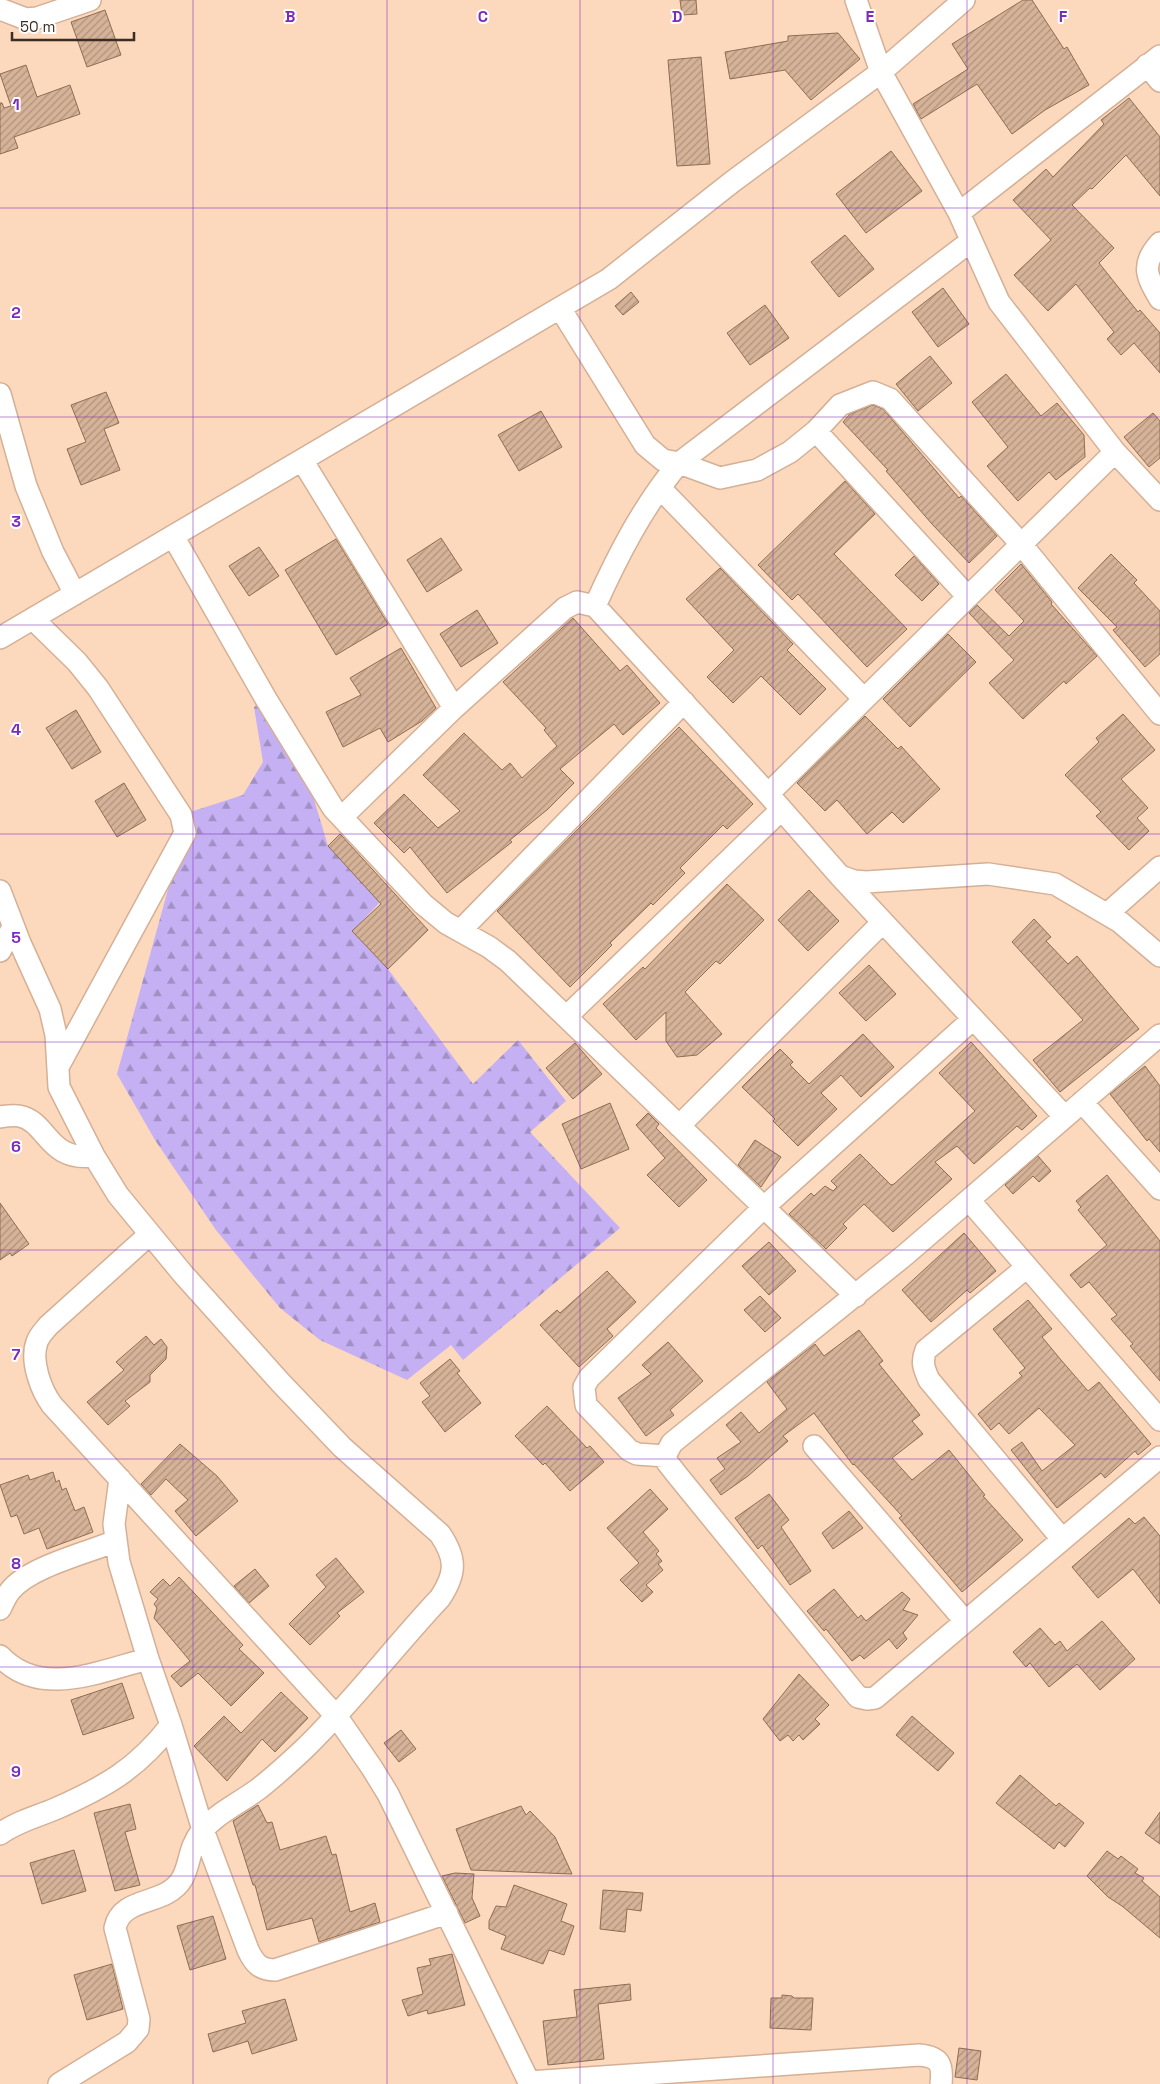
<svg xmlns="http://www.w3.org/2000/svg" width="1160" height="2084" font-family="'Space Grotesk',sans-serif">
<style>
.forest{fill:url(#forest-firs)}
.building{fill:url(#building-hatch);stroke:#8d6d54}
.lines{fill:none;stroke-linecap:round;stroke-linejoin:round}
.minor-casing{stroke:#d4b096;stroke-width:24}
.minor{stroke:#fff;stroke-width:21}
.grid{fill:none;stroke:#7b2cbf;stroke-width:1;stroke-opacity:0.55}
.grid-label{font-size:16px;text-anchor:middle;font-weight:bold;fill:#7b2cbf;stroke:#fff;stroke-width:4;stroke-linejoin:round;paint-order:stroke}
</style>
<defs>
<pattern id="forest-firs" width="22" height="20" patternUnits="userSpaceOnUse" patternTransform="scale(1.25)"><rect width="22" height="20" fill="#c5b0f3"/><path d="M5 1l3.5 6h-7zM16 11l3.5 6h-7z" fill="#a190c4"/></pattern>
<pattern id="building-hatch" width="6" height="6" patternUnits="userSpaceOnUse" patternTransform="scale(1.25)"><rect width="6" height="6" fill="#d6b398"/><path d="M-1 1l2-2M0 6l6-6M5 7l2-2" fill="none" stroke="#af927c"/></pattern>
</defs>
<rect width="100%" height="100%" fill="#fcd8bd"/>
<path class="forest" d="M266,699L312,793L328,846L380,902L353,931L388,969L473,1084L518,1040L566,1101L530,1132L620,1228L463,1360L451,1345L407,1380L320,1340L280,1308L216,1230L155,1140L117,1074L182,839L181,815L243,795L263,762L254,707Z"/>
<path class="building" d="M680,0H696L697,14L682,15Z
M1023,0H1032L1064,49L1067,47L1089,85L1045,110L1012,134L977,84L921,119L913,104L968,69L952,44Z
M105,10L121,55L87,67L71,22Z
M838,33L860,59L811,100L785,70L730,79L725,52L788,41V36Z
M701,57L710,164L677,166L668,60Z
M26,65L37,97L70,85L80,114L14,137L18,148L0,154V103H2L4,108L11,106L0,74Z
M1129,98L1160,137V196L1126,155L1092,189L1090,188L1072,205L1114,248L1099,263L1138,312L1140,310L1160,333V373L1134,343L1121,355L1107,339L1114,332L1076,284L1048,311L1014,275L1051,240L1013,200L1046,169L1053,177L1104,124L1101,120Z
M891,151L922,191L866,233L836,194Z
M845,235L874,269L839,297L811,262Z
M943,288L969,324L938,347L912,312Z
M631,292L639,302L623,315L615,306Z
M765,305L789,338L750,365L727,333Z
M930,356L952,383L918,411L896,384Z
M1006,374L1041,416L1057,403L1084,435L1085,457L1056,480L1049,472L1018,501L987,466L1008,447L972,402Z
M106,392L119,423L104,429L120,470L81,485L67,449L86,442L71,405Z
M873,405L883,409L959,498L961,496L997,536L969,563L932,524L886,471L888,470L843,422L850,414Z
M541,411L562,447L519,471L498,435Z
M1153,413L1160,421V458L1149,467L1124,437Z
M845,481L875,514L834,554L907,629L867,667L798,594L792,600L758,565Z
M441,538L462,570L427,592L407,560Z
M336,539L388,624L336,655L285,570Z
M259,547L279,576L249,596L229,566Z
M1111,554L1137,580L1134,583L1160,611V654L1145,667L1113,630L1117,627L1078,588Z
M914,556L939,584L922,601L895,575Z
M1021,564L1052,602L1051,604L1097,656L1066,684L1064,681L1023,719L989,683L1014,660L969,613L977,605L1009,636L1024,621L995,590Z
M720,568L793,644L787,650L826,689L800,715L761,676L733,703L707,677L734,650L686,599Z
M477,610L498,643L461,667L440,634Z
M573,618L620,671L627,665L660,703L623,735L614,724L560,769L574,783L548,809L510,840L512,842L447,893L410,847L404,853L374,823L404,794L438,828L460,811L423,775L464,733L502,770L510,763L522,778L557,746L544,730L546,728L503,682Z
M948,634L976,662L910,727L883,699Z
M401,648L436,708L422,721L388,742L380,728L343,747L326,712L361,695L350,678Z
M76,710L101,752L72,769L46,728Z
M1123,714L1155,750L1121,779L1148,808L1137,818L1149,831L1129,850L1096,816L1101,812L1065,775L1099,742L1096,738Z
M865,716L898,749L901,746L940,789L903,823L892,812L867,834L837,800L825,811L797,783Z
M679,727L753,804L727,829L723,825L680,868L685,873L653,905L651,903L610,943L612,945L570,987L497,911Z
M124,783L146,820L117,837L95,801Z
M340,834L428,930L388,969L352,931L381,904L328,846Z
M727,884L764,920L720,964L716,961L685,992L722,1034L697,1055L677,1057L666,1041V1012L636,1040L603,1004L643,967L645,969Z
M809,890L839,921L808,951L778,920Z
M1034,919L1051,937L1046,941L1068,964L1077,956L1139,1029L1060,1092L1033,1060L1083,1020L1012,942Z
M869,965L896,994L866,1021L839,993Z
M863,1034L894,1067L861,1097L841,1075L821,1093L837,1109L798,1146L773,1121L775,1119L742,1087L780,1049L793,1062L790,1065L809,1084Z
M971,1042L1037,1116L1022,1130L1017,1126L974,1164L957,1146L935,1162L952,1179L893,1232L864,1204L843,1224L847,1228L826,1249L789,1214L811,1193L814,1196L825,1186L833,1191L837,1187L831,1181L860,1154L891,1185L894,1184L975,1111L939,1073Z
M575,1043L602,1074L573,1099L546,1068Z
M1145,1066L1160,1086V1152L1149,1139L1147,1141L1110,1094Z
M610,1103L629,1149L581,1169L562,1124Z
M648,1113L659,1124L656,1128L707,1180L679,1207L647,1175L665,1158L636,1125Z
M755,1140L781,1157L761,1187L738,1165Z
M1038,1156L1051,1171L1039,1182L1033,1176L1013,1194L1005,1185Z
M1107,1175L1160,1241V1381L1130,1346L1133,1344L1111,1319L1117,1315L1089,1282L1081,1288L1070,1275L1107,1245L1078,1210L1081,1207L1076,1201Z
M0,1203L29,1244L12,1256L10,1253L0,1260Z
M964,1233L996,1271L970,1293L967,1290L931,1322L902,1290Z
M769,1242L796,1271L769,1295L742,1266Z
M607,1271L636,1302L607,1329L613,1336L579,1367L540,1325L557,1310L560,1313Z
M760,1296L781,1318L765,1332L744,1310Z
M1028,1300L1052,1329L1042,1337L1061,1360L1088,1391L1099,1382L1151,1444L1138,1455L1135,1451L1105,1478L1101,1473L1057,1508L1011,1450L1022,1442L1042,1471L1075,1445L1039,1408L1009,1434L999,1423L991,1430L978,1414L1022,1376L1019,1373L1025,1368L993,1329Z
M859,1330L883,1361L879,1364L920,1415L912,1421L923,1434L892,1458L912,1480L949,1450L985,1495L983,1496L1023,1540L962,1592L899,1518L902,1516L854,1464L853,1465L814,1413L783,1436L788,1441L748,1476L721,1495L710,1480L725,1469L717,1458L741,1442L726,1425L741,1412L759,1433L787,1409L767,1382L815,1344L824,1356Z
M146,1336L154,1345L161,1339L167,1347L166,1359L150,1375V1382L125,1401L130,1406L108,1425L87,1402L124,1370L116,1362Z
M668,1342L703,1381L670,1410L674,1415L646,1436L618,1398L651,1374L642,1365Z
M450,1359L460,1371L457,1373L481,1403L445,1432L422,1402L430,1396L420,1383Z
M547,1406L587,1448L590,1446L604,1462L570,1491L545,1463L543,1465L515,1436Z
M180,1444L217,1476L238,1501L196,1536L175,1511L188,1500L166,1479L151,1495L141,1484Z
M53,1472L56,1482L59,1480L62,1490L66,1488L75,1511L84,1507L93,1532L47,1549L39,1528L24,1534L17,1515L11,1517L0,1485L28,1475L30,1480Z
M650,1489L668,1509L643,1532L659,1551L656,1554L662,1561L658,1564L663,1570L646,1585L653,1592L642,1602L620,1580L639,1563L607,1528Z
M769,1494L789,1520L781,1527L811,1571L790,1585L762,1545L758,1549L735,1518Z
M849,1511L863,1528L833,1549L822,1533Z
M1144,1517L1160,1536V1604L1133,1569L1098,1598L1072,1567L1129,1518L1135,1524Z
M336,1558L364,1592L337,1613L340,1616L310,1645L289,1624L326,1587L316,1575Z
M255,1569L269,1586L249,1603L234,1586Z
M179,1577L243,1645L239,1649L264,1673L231,1706L198,1673L181,1687L171,1676L190,1661L154,1618L157,1608L154,1604L158,1599L150,1592L163,1579L170,1586Z
M834,1589L858,1618L861,1615L866,1621L902,1592L910,1599L903,1610L918,1615L903,1633L907,1639L897,1649L889,1639L864,1659L860,1655L852,1661L826,1629L824,1631L807,1611Z
M1102,1621L1135,1659L1100,1690L1077,1664L1049,1687L1030,1663L1026,1667L1013,1652L1040,1628L1055,1645L1060,1641L1067,1651Z
M799,1674L829,1705L815,1719L820,1724L803,1740L799,1735L793,1741L788,1735L780,1741L763,1719Z
M122,1683L134,1718L83,1735L71,1700Z
M281,1692L308,1718L275,1752L262,1739L227,1781L194,1746L224,1716L241,1733Z
M912,1716L954,1753L938,1771L896,1735Z
M401,1730L416,1749L399,1762L384,1743Z
M1020,1775L1056,1806L1059,1803L1084,1823L1065,1847L1059,1842L1054,1849L996,1803Z
M130,1804L136,1829L125,1832L140,1885L115,1891L94,1813Z
M258,1805L267,1823L272,1822L280,1850L326,1836L332,1855L336,1854L350,1912L375,1903L380,1922L319,1942L312,1918L267,1930L255,1885H253L233,1821Z
M521,1806L526,1815L530,1811L555,1837L572,1874L471,1870L456,1829Z
M1160,1812V1844L1145,1833Z
M74,1850L86,1891L42,1904L30,1863Z
M1107,1851L1118,1859L1121,1856L1138,1869L1135,1873L1144,1878L1142,1881L1160,1897V1938L1122,1906L1108,1897L1087,1876Z
M455,1873L474,1874L472,1898L480,1916L465,1923L442,1876Z
M514,1885L567,1904L561,1921L574,1926L564,1955L549,1950L543,1964L501,1949L506,1936L489,1929V1921L496,1906L506,1907Z
M603,1890L643,1893L641,1911L627,1909L625,1932L600,1929Z
M213,1916L226,1959L190,1970L177,1926Z
M452,1954L465,2005L428,2014L427,2010L408,2016L402,2000L423,1994L417,1968L431,1965L429,1959Z
M112,1964L123,2009L87,2020L74,1975Z
M630,1984L631,2000L598,2004L604,2059L548,2065L543,2021L577,2017L574,1990Z
M782,1995L792,1996L794,1998H813L811,2030L770,2028L771,1998H782Z
M285,1999L297,2040L252,2054L248,2041L213,2052L208,2034L246,2023L242,2011Z
M959,2048L981,2051L977,2080L955,2077Z"/>
<g class="lines">
<g class="minor-casing">
<path id="minor" d="M0,9L26,19L37,18L90,0
M1147,65L1160,81
M959,213L1160,56
M1160,243C1140,265 1147,277 1160,299
M560,308L645,445L663,460L679,463L971,241
M0,394L26,486L53,552L75,594
M816,431L968,597
M1115,452L1160,500
M302,460L454,708
M660,488L864,699
M173,536L266,699L333,808L423,904L446,923L489,947L508,961L856,1296
M595,606C618,555 643,506 679,463L720,478L757,470L790,452L816,431L840,405L873,392L890,399L1021,544L1160,714
M33,619L77,662L98,688L181,815L185,833L58,1067
M0,638L609,279L732,182L881,72L964,0
M768,794L1115,452L999,302L959,213L881,72L856,0
M342,817L454,708L565,608L577,602L595,606L768,794L840,876L854,881L866,882L988,874L1055,884L1120,922L1160,956
M840,876L1065,1117
M0,891L20,943L50,1009L56,1035L59,1087L94,1156L118,1195L183,1274L280,1382L342,1447L440,1534C457,1559 456,1574 440,1598C393,1648 352,1703 303,1750C288,1764 273,1778 257,1790C239,1803 216,1814 202,1831C188,1848 191,1863 182,1879C165,1907 122,1895 115,1928L139,2019L138,2029L127,2042L59,2084
M1107,914L1160,867
M461,930L684,702
M0,951L13,927
M566,1017L781,810
M1160,1035L905,1255L672,1443L665,1456L667,1462L678,1476L858,1697L867,1699L875,1698L1160,1457
M1082,1102L1160,1189
M0,1117C6,1116 13,1115 19,1116C48,1121 47,1162 94,1156
M679,1126L883,922
M969,1200L1160,1420
M150,1234L48,1326C44,1331 39,1336 37,1342C30,1361 41,1390 52,1405L337,1717L372,1768L388,1794L530,2084
M1027,1267L926,1350C921,1362 924,1369 929,1380L1062,1539
M814,1446L965,1621
M665,1456L637,1454L629,1450L586,1405L584,1387L589,1378L764,1207L973,1019
M120,1479L114,1524L119,1562L148,1659L171,1725L203,1830L248,1950C254,1963 260,1970 275,1970L447,1913
M0,1609C3,1603 6,1596 10,1591C29,1567 86,1553 116,1541
M0,1656C40,1699 99,1671 148,1659
M0,1834C16,1822 36,1817 55,1809C105,1787 137,1769 171,1725
M529,2082L919,2055C940,2057 943,2064 941,2084"/>
</g>
<use href="#minor" class="minor"/>
</g>
<path class="grid" d="M193,0V2084M387,0V2084M580,0V2084M773,0V2084M967,0V2084M0,208H1160M0,417H1160M0,625H1160M0,834H1160M0,1042H1160M0,1250H1160M0,1459H1160M0,1667H1160M0,1876H1160"/>
<g class="grid-label">
<text x="290" y="22">B</text>
<text x="483" y="22">C</text>
<text x="677" y="22">D</text>
<text x="870" y="22">E</text>
<text x="1063" y="22">F</text>
<text x="16" y="110">1</text>
<text x="16" y="318">2</text>
<text x="16" y="527">3</text>
<text x="16" y="735">4</text>
<text x="16" y="943">5</text>
<text x="16" y="1152">6</text>
<text x="16" y="1360">7</text>
<text x="16" y="1569">8</text>
<text x="16" y="1777">9</text>
</g>
<path d="M12 32v8h122v-8" fill="none" stroke="#3b2d23" stroke-width="2.5"/>
<text x="20" y="32" font-size="15" fill="#3b2d23" stroke="#ffffff" stroke-width="4" paint-order="stroke">50 m</text>
</svg>
